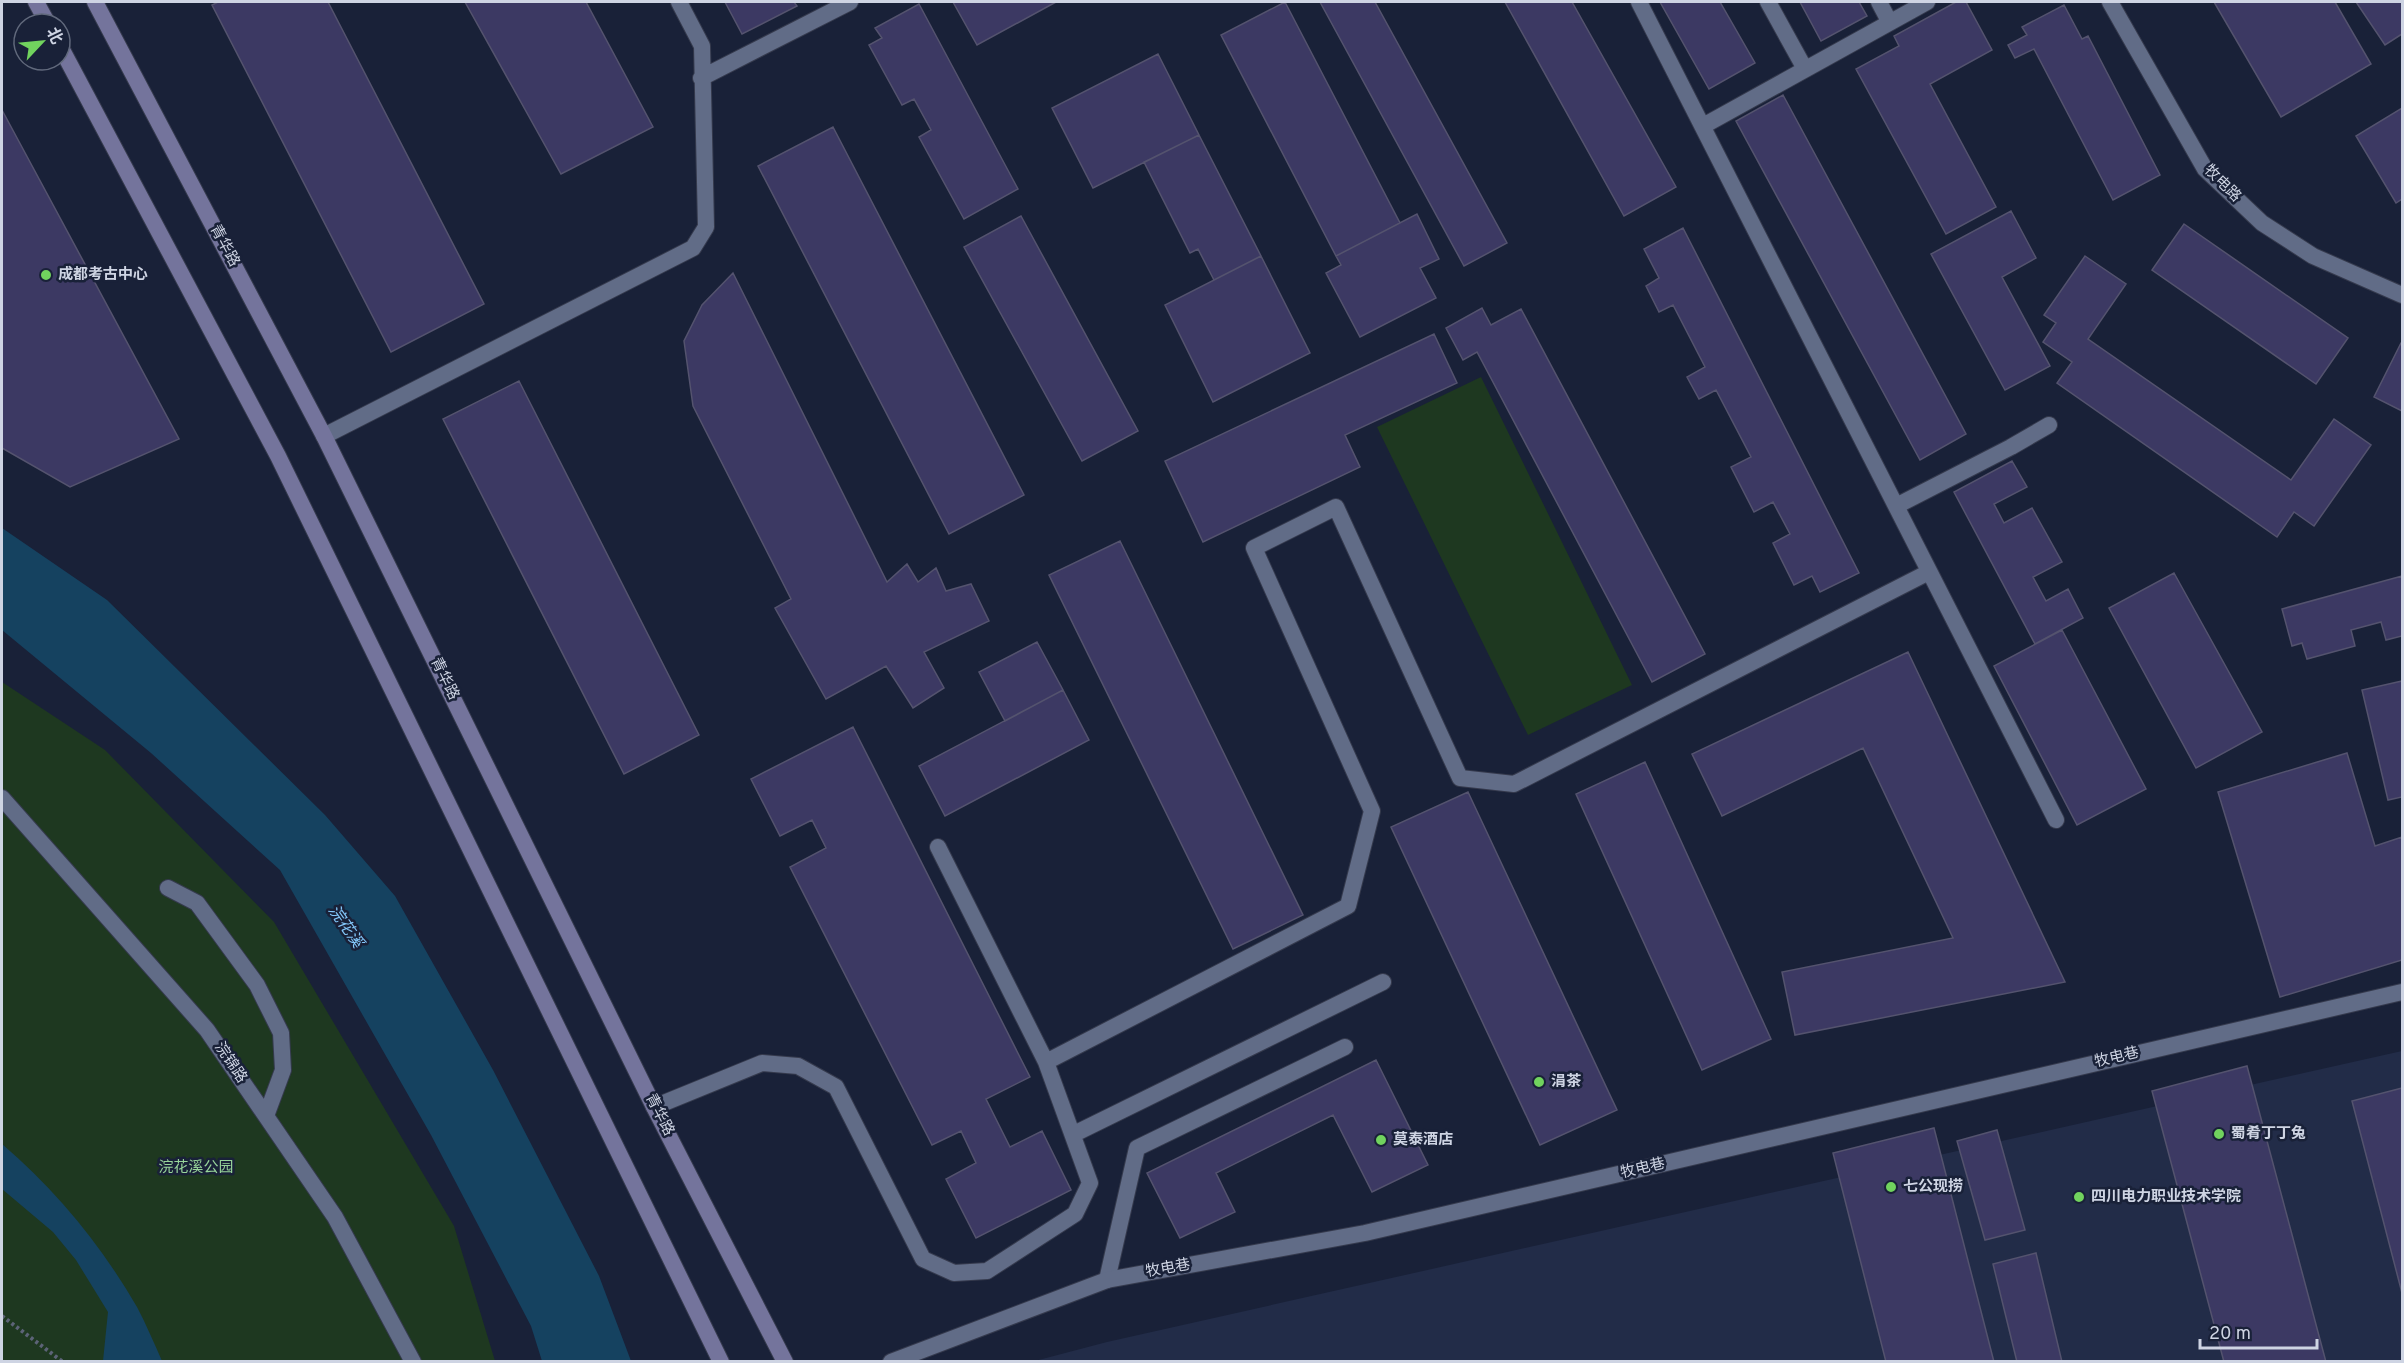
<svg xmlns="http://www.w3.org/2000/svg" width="2404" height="1363" font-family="Overpass,'Noto Sans SC',sans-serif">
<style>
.built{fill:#222c48}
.green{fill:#1e3820}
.water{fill:#154260}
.building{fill:#3c3963;stroke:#54536e;stroke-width:1.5}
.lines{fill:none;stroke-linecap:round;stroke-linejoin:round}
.service-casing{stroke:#353a4d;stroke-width:18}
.minor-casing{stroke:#353a4d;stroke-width:18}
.secondary-casing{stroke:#353a4d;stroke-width:18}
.path{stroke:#5c6377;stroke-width:4;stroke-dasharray:3 3;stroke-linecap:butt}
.service{stroke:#616c87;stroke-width:16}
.minor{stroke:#616c87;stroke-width:16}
.secondary{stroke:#74749c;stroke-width:16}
.poi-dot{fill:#71d35e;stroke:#192138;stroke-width:2}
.labels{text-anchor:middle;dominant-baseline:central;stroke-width:5;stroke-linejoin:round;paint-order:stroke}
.street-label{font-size:15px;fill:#ced4e3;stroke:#192138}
.poi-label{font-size:15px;font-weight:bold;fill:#ced4e3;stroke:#192138;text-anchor:start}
.park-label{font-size:15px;fill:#98d49a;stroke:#192138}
.water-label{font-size:16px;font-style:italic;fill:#83c7fa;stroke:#192138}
</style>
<rect width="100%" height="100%" fill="#192138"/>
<path class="built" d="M2402,1051V1361L1031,1362L1107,1342Z"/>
<path class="green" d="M1481,377L1632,685L1528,735L1377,427Z
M2,682L105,750L274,922L454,1226L495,1361H2Z"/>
<path class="water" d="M2,528L107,600L325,815L395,896L493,1070L599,1276L631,1361H542L531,1326L431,1135L280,870L151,753L2,630Z
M2,1144C56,1190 101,1245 137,1307C146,1324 154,1343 162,1361H103L108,1312L76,1260L53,1232L2,1189Z"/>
<path class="building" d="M218,2H328L484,304L391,352L212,5Z
M465,2H586L653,127L561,174Z
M725,2H794L797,6L742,34Z
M953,2H1056L977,45Z
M1285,2L1400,223L1336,256L1221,35Z
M1320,2H1375L1507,243L1464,266Z
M1505,2H1572L1676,187L1624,216Z
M1660,2H1720L1755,63L1709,89Z
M1800,2H1859L1867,16L1821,41Z
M1956,2H1966L1992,50L1930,84L1996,207L1946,234L1856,69L1899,46L1894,36Z
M2214,2H2335L2371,64L2281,117Z
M2356,2H2402V34L2385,45Z
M919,4L1018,189L964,219L919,137L931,130L914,99L902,105L869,45L882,38L875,28Z
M2064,5L2082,39L2088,36L2160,175L2113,200L2034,49L2015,58L2008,45L2027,35L2022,27Z
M1158,54L1199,135L1093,188L1052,108Z
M1783,95L1966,434L1920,460L1736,121Z
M2402,108V199L2396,203L2356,136Z
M2,110L179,439L70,487L2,448Z
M833,127L1024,495L949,534L758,166Z
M1199,135L1261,256L1214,280L1198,249L1190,253L1144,162Z
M2011,211L2036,258L2002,277L2050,366L2005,390L1931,254Z
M1417,214L1439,259L1420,268L1436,298L1360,337L1326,273L1341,265L1336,256Z
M1021,216L1138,431L1082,461L964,247Z
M2184,224L2348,338L2316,384L2152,270Z
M1683,228L1859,573L1820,592L1812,576L1794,585L1773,543L1790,534L1773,502L1754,512L1731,467L1751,457L1716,390L1699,399L1687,377L1705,367L1673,305L1659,312L1646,286L1659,278L1644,249Z
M1261,256L1310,353L1213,402L1165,305Z
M2085,256L2126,284L2088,339L2291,480L2334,419L2371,445L2314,526L2294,512L2277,537L2057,383L2072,362L2043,342L2056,323L2044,315Z
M733,273L887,582L907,564L918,582L936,568L946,591L971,584L989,621L924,652L944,688L913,708L886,666L826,699L775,608L791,599L693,406L684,341L702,305Z
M1482,308L1491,325L1521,309L1705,654L1652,682L1477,352L1463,360L1446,328Z
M1434,334L1457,383L1345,435L1360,467L1203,542L1165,461Z
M2401,343H2402V411L2374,397Z
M519,381L699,735L624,774L443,419Z
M2012,461L2027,487L1994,504L2004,523L2032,508L2062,562L2033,577L2046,601L2068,589L2083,618L2035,644L1954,492Z
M1120,541L1303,915L1233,949L1049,575Z
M2174,573L2262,732L2196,768L2109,608Z
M2402,576V636L2386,640L2381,622L2351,630L2355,646L2307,659L2302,643L2292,646L2282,609Z
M2062,630L2146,789L2077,825L1994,666Z
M1037,642L1063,690L1005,721L979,672Z
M1908,652L2065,982L1795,1035L1782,972L1953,938L1863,748L1722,816L1692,754Z
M2402,681V797L2388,800L2362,690Z
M1063,690L1089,740L945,816L919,766Z
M853,727L1030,1077L986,1099L1010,1147L1042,1131L1071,1190L976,1238L946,1179L976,1163L961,1131L932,1145L790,867L826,848L812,820L780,836L751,779Z
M2347,753L2375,846L2402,837V960L2280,997L2218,792Z
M1645,762L1771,1039L1702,1070L1576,794Z
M1468,792L1617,1110L1540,1145L1391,827Z
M1376,1060L1428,1165L1372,1192L1333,1115L1216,1173L1235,1212L1180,1238L1147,1173Z
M2247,1066L2326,1362H2224L2152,1091Z
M2402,1088V1293L2352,1101Z
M1934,1128L1994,1362H1886L1833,1153Z
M1997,1130L2025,1230L1985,1240L1957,1141Z
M2036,1253L2062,1362H2017L1993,1264Z"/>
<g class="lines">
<g class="service-casing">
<path id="service" d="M1639,2L2056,820
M1768,2L1805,69
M1879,2L1889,21
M701,78L850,2
M1703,126L1927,2
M324,436L693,248L706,227L702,46L679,2
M1896,506L2011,447L2049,425
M2,798L207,1030L335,1217L413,1362
M168,888L197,903L257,985L281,1033L283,1070L266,1116
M1046,1062L1348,906L1372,811L1254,548L1336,507L1460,778L1514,784L1929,572
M654,1107L762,1063L798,1066L836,1087L923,1259L954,1273L987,1271L1075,1214L1090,1183L1046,1062L938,847
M1074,1134L1383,982
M1107,1280L1137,1148L1345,1047"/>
</g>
<g class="minor-casing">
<path id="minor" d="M2110,2L2205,169L2262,223L2313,256L2402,295
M891,1362L1107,1280L1365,1233L2402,992"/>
</g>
<g class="secondary-casing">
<path id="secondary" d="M36,2L48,24
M95,2L324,436L654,1107L785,1362
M60,46L278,456L721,1362"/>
</g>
<path class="path" d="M2,1316L63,1362"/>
<use href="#service" class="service"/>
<use href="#minor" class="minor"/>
<use href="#secondary" class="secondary"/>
</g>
<g class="poi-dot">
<circle cx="46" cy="275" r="6"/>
<circle cx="1539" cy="1082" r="6"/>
<circle cx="2219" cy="1134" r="6"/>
<circle cx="1381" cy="1140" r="6"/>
<circle cx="1891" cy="1187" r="6"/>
<circle cx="2079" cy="1197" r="6"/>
</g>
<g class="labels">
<g class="street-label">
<text transform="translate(2222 184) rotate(45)">牧电路</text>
<text transform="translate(224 246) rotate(62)">青华路</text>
<text transform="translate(444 679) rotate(64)">青华路</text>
<text transform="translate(2117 1058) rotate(-13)">牧电巷</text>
<text transform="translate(230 1063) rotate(56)">浣锦路</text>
<text transform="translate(659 1115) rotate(63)">青华路</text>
<text transform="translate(1643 1169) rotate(-13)">牧电巷</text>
<text transform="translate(1168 1269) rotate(-10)">牧电巷</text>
</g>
<g class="poi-label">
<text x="58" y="275">成都考古中心</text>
<text x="1551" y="1082">涓茶</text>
<text x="2231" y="1134">蜀肴丁丁兔</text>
<text x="1393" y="1140">莫泰酒店</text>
<text x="1903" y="1187">七公现捞</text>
<text x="2091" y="1197">四川电力职业技术学院</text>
</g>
<g class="park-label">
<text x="196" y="1168">浣花溪公园</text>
</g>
<g class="water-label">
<text transform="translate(345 927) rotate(55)">浣花溪</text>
</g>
</g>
<rect width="2404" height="1363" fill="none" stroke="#ced4e3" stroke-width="6"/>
<g transform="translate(42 42) rotate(64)"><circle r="28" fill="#192138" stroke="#61697c" stroke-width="1.5"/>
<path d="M0-4.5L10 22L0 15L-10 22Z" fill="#71d35e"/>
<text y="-9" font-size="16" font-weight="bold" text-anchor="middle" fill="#ced4e3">北</text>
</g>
<path d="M2200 1339v9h117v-9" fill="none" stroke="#ced4e3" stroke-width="3"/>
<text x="2209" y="1339" font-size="18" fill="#ced4e3" stroke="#192138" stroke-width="4.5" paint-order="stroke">20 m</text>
</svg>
